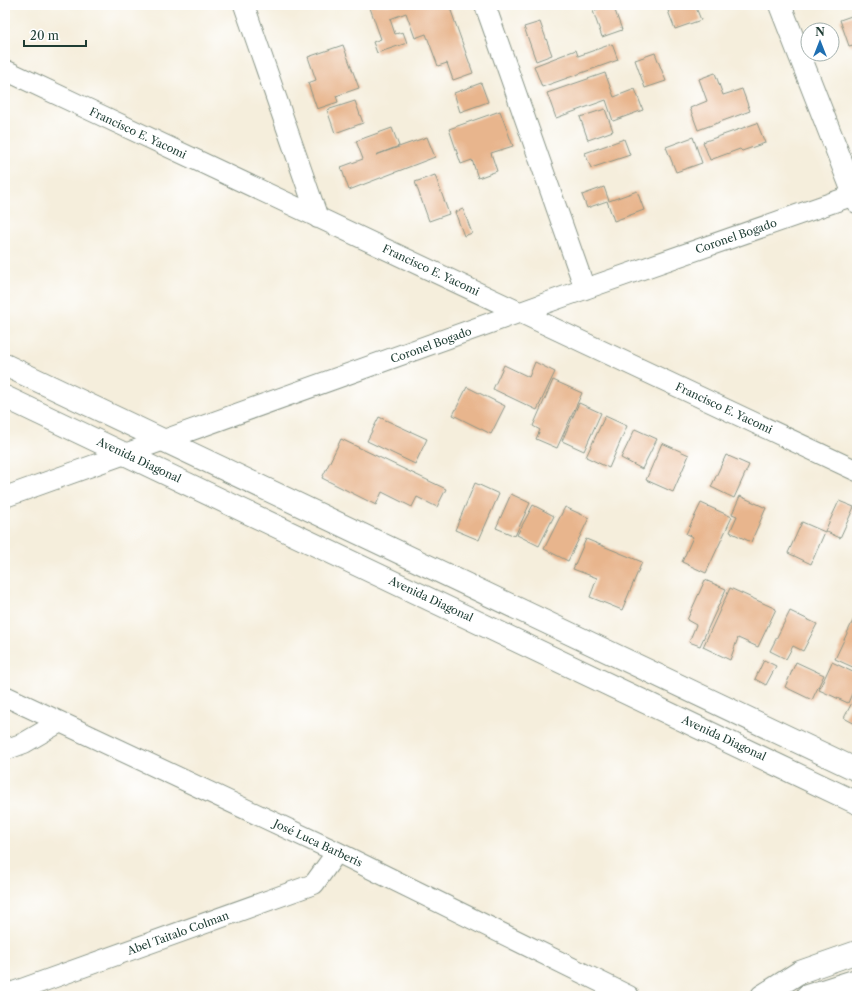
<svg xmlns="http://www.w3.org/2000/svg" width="862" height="1001" font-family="'Libre Caslon Text',serif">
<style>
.building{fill:#e8b58d}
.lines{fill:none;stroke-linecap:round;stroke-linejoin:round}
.minor-casing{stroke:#8a9688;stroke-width:22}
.secondary-casing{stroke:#8a9688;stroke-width:24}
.minor{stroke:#fff;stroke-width:20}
.secondary{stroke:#fff;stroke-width:22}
.labels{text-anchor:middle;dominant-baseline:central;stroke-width:3;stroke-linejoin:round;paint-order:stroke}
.street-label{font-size:11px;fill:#1f3d34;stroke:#fff}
</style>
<rect width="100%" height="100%" fill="#fff"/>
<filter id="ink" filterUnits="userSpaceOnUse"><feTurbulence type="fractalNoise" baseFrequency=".025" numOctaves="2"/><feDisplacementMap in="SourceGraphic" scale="8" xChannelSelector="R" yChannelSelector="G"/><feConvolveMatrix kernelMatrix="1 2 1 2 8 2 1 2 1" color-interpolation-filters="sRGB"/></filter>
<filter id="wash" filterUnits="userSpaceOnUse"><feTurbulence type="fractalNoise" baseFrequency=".012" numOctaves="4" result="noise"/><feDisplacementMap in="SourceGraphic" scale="16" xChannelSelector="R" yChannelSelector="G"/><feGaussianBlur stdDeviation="0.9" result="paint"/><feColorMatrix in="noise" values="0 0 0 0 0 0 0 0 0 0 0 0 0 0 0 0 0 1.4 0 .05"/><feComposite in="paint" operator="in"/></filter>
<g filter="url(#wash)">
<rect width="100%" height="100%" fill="#f5eedc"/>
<g id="blocks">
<path class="building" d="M369,5H449L473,73L453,80L447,63L438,66L426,34L415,38L406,13L390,19L395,34L403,32L407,43L377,53L373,42L381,39Z
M608,5H613L622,30L602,37L593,11Z
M685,5H695L701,20L675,29L668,11Z
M857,14V44L849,46L840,20Z
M540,22L552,55L536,61L524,27Z
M612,44L618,60L542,87L534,66L576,50L578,56Z
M343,45L359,88L336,96L338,102L317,109L308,83L316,80L308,57Z
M655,53L666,81L645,88L635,60Z
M605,73L614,97L635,89L643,110L613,121L606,100L556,118L547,93Z
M715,73L723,95L742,89L750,111L698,130L690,108L707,101L699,79Z
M481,83L488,102L460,112L454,93Z
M355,101L363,123L335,133L327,110Z
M605,109L613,131L588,140L580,117Z
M500,111L513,146L491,153L497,171L478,178L472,160L461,164L449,129Z
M757,123L765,143L742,151L740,149L710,160L703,142Z
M392,128L399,146L376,155L427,137L435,157L349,190L341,167L363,159L356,141Z
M693,137L702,163L676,172L666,147Z
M624,139L630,155L591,168L585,153Z
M435,175L449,214L429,221L415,182Z
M604,187L609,201L637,191L644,210L614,221L607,201L587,208L582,195Z
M463,209L472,233L464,236L455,212Z
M535,362L555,372L537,410L493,389L504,365L529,377Z
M553,380L582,393L557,448L536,439L540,430L533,426Z
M467,387L505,406L491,434L453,415Z
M579,403L601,413L584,451L562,441Z
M605,416L627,426L609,468L586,457Z
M379,417L427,439L415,464L367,441Z
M635,429L657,439L642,469L621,458Z
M341,439L446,489L437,507L417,497L412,507L382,492L376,505L322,478Z
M662,443L689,455L673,492L646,480Z
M726,455L749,465L734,498L711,487Z
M475,483L499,494L479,540L455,530Z
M511,494L530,503L515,536L496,528Z
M740,496L766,508L751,542L730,532L737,516L732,514Z
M839,501L854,507L840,538L825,531Z
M701,503L732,517L706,573L682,562L693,537L686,534Z
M533,505L554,516L539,546L517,535Z
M565,507L589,518L568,561L544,549Z
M802,522L825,532L811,564L788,553Z
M586,539L642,562L622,610L590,597L597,578L573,569Z
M705,580L726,589L700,646L689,642L696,625L687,620Z
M730,588L776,609L758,647L738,638L730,660L703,647Z
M790,611L817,624L803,651L793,646L786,659L770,651Z
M857,612V669L835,659Z
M764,660L776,666L766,685L755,679Z
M796,662L824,675L812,700L785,687Z
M832,662L857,674V682L848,703L819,690Z
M857,693V725L844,718Z"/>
</g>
</g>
<g filter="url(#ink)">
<use href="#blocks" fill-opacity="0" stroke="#8a9688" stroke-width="1"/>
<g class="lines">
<g class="minor-casing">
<path id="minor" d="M244,5L318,218
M485,5L585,289
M5,70C289,204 574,336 857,471
M5,497L585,289L857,194
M5,696L337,852L629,996
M5,750L24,743L60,722
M5,995L314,884L337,852"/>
</g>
<g class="secondary-casing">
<path id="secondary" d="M780,5L857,202
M5,365L857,770
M5,397L857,803
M762,996L800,972L857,952
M807,996L857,980"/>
</g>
<use href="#minor" class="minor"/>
<use href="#secondary" class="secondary"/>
</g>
</g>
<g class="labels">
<g class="street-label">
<text transform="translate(138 133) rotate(25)">Francisco E. Yacomi</text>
<text transform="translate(736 236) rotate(-19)">Coronel Bogado</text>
<text transform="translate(431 270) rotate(25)">Francisco E. Yacomi</text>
<text transform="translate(431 345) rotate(-20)">Coronel Bogado</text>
<text transform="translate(724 408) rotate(25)">Francisco E. Yacomi</text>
<text transform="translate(139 460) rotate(25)">Avenida Diagonal</text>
<text transform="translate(431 599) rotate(25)">Avenida Diagonal</text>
<text transform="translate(724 738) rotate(25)">Avenida Diagonal</text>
<text transform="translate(318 843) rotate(25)">José Luca Barberis</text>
<text transform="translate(178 933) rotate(-20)">Abel Taitalo Colman</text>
</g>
</g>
<rect width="862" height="1001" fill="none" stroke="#fff" stroke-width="20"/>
<g transform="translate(820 42)"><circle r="19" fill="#ffffff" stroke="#a5b1ae"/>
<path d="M0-3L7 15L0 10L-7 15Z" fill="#1f6fb2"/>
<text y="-6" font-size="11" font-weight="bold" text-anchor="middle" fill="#1f3d34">N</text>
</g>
<path d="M24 40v6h62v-6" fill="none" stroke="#1f3d34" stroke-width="2"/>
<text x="30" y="40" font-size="12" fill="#1f3d34" stroke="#ffffff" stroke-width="3" paint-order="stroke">20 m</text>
</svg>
